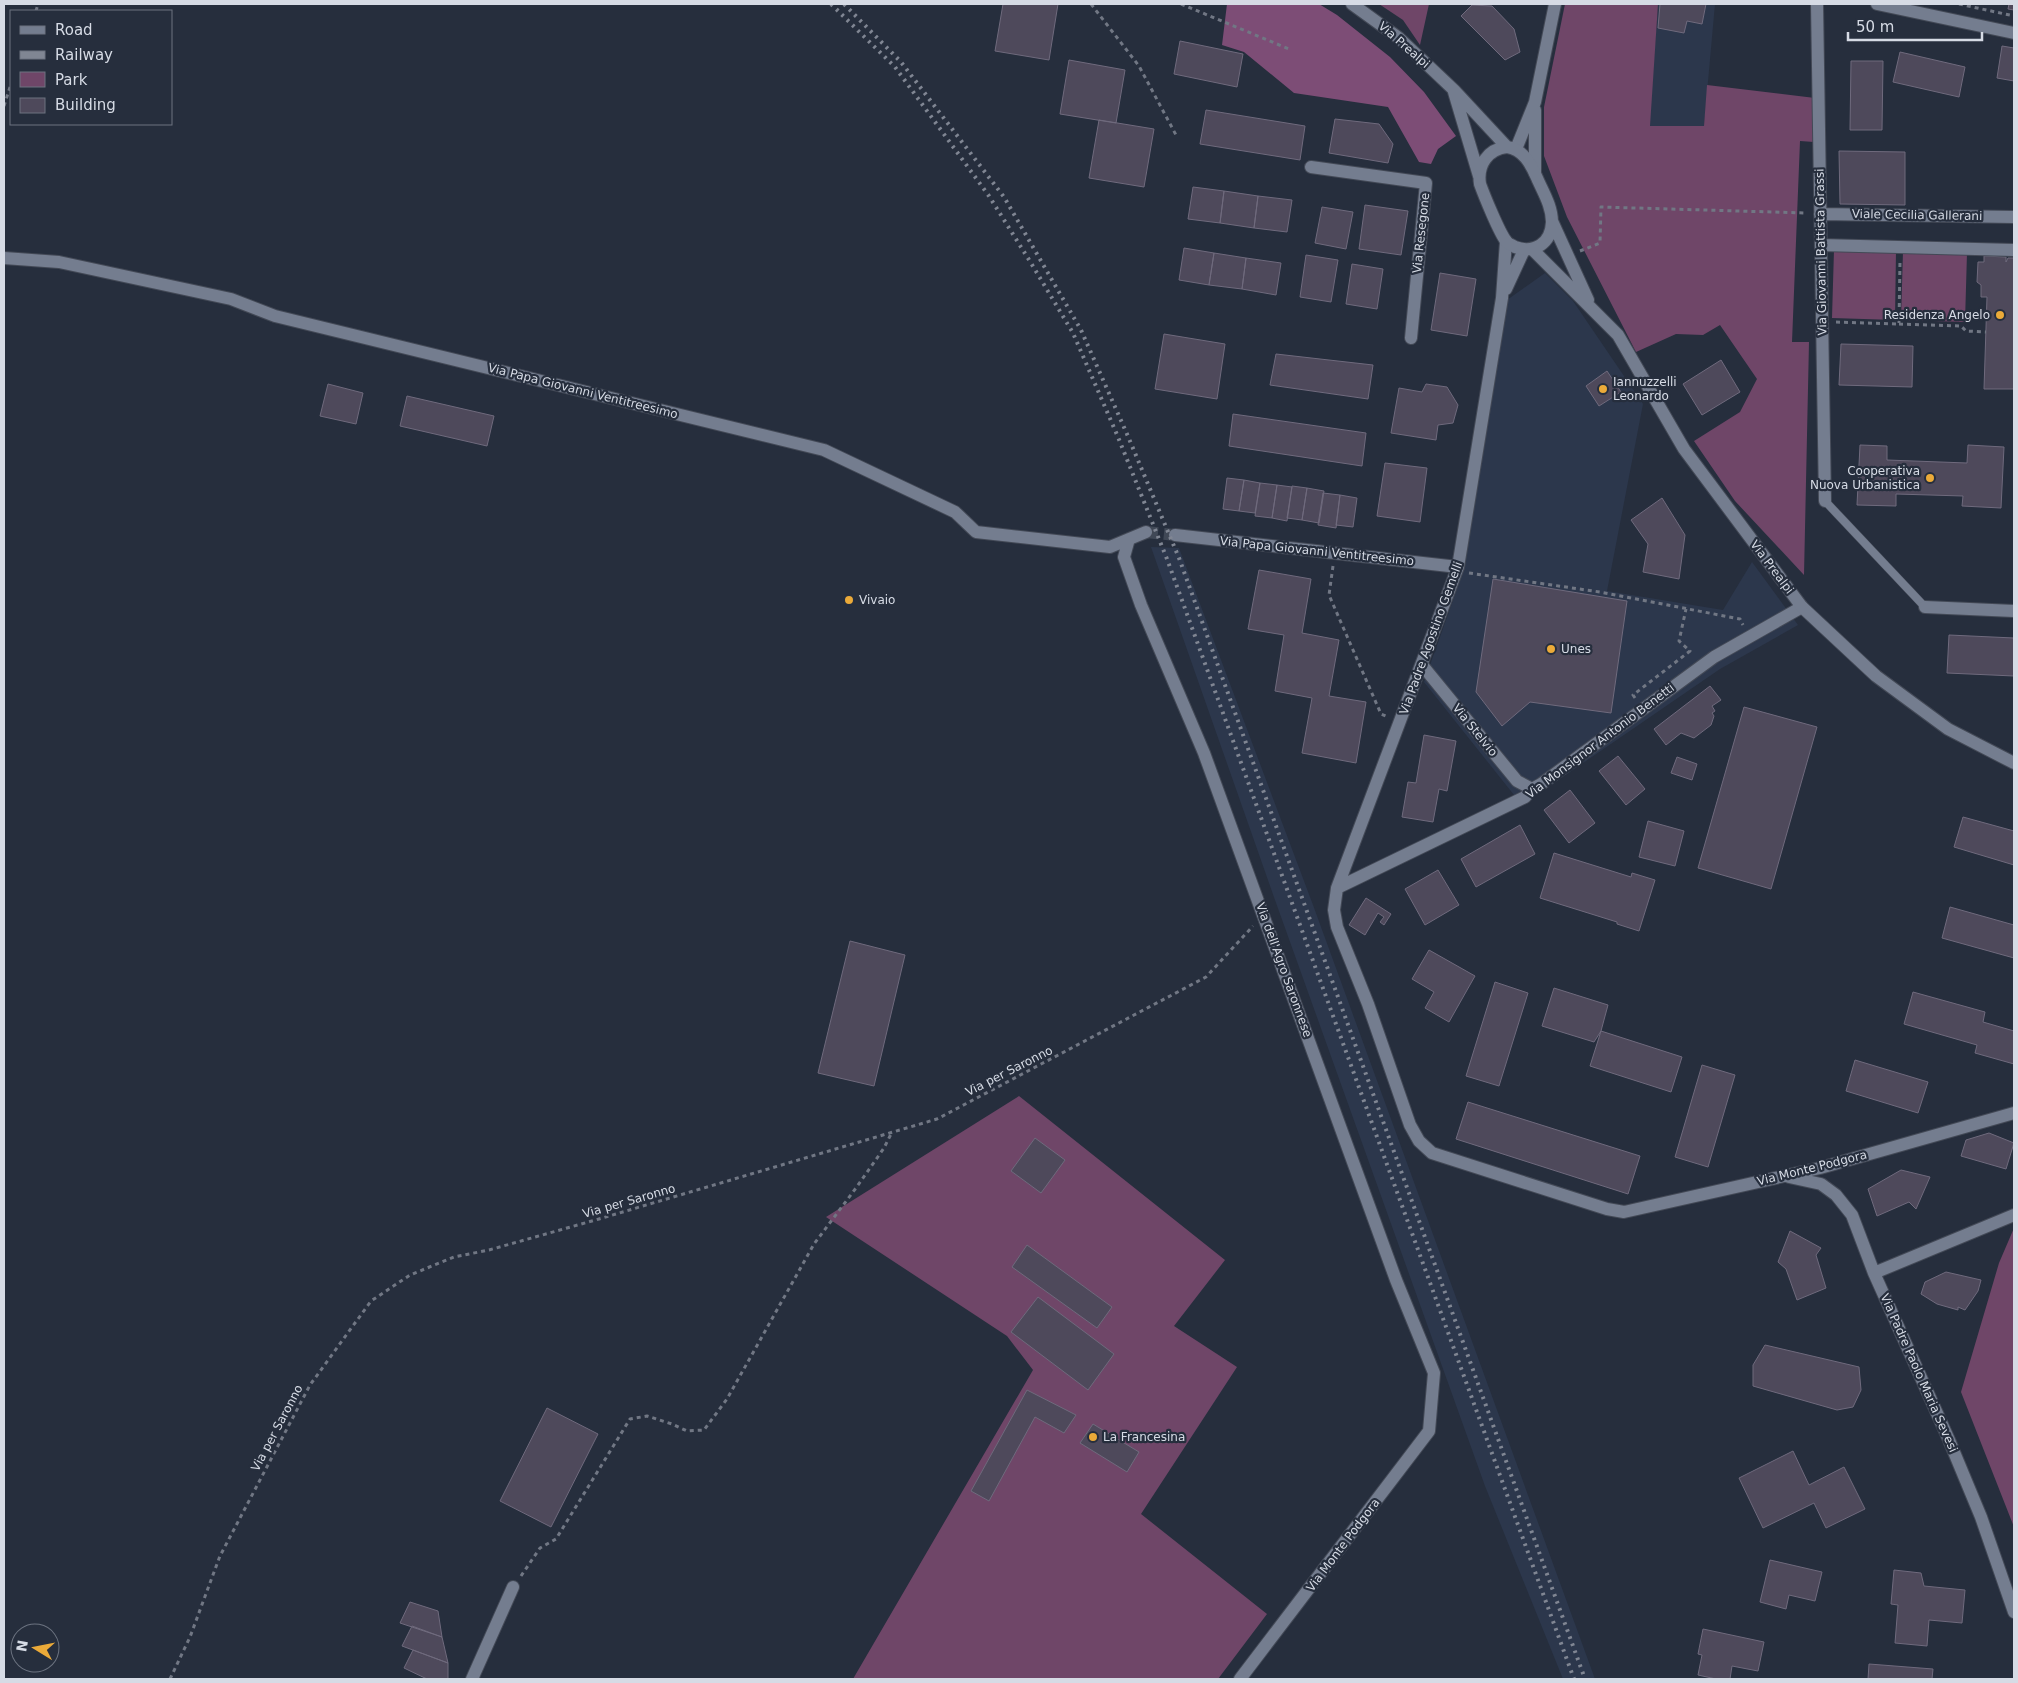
<svg xmlns="http://www.w3.org/2000/svg" width="2018" height="1683" font-family="'DejaVu Sans',sans-serif">
<style>
.built{fill:#2c374c}
.green{fill:#6f4668}
.forest{fill:#7d4d76}
.building{fill:#4e495b;stroke:#6f6a7d}
.lines{fill:none;stroke-linecap:round;stroke-linejoin:round}
.minor-tunnel{stroke:#404856;stroke-width:12;stroke-dasharray:12 6;stroke-linecap:butt}
.service-casing{stroke:#434956;stroke-width:9}
.minor-casing{stroke:#434956;stroke-width:14}
.tertiary-casing{stroke:#434956;stroke-width:14}
.path{stroke:#717784;stroke-width:3;stroke-dasharray:4 4;stroke-linecap:butt}
.service{stroke:#747d8f;stroke-width:8}
.minor{stroke:#747d8f;stroke-width:12}
.tertiary{stroke:#747d8f;stroke-width:12}
.rail{stroke:#808693;stroke-width:4;stroke-dasharray:2.5 5;stroke-linecap:butt}
.poi-dot{fill:#ebaa39;stroke:#262e3d;stroke-width:2}
.labels{text-anchor:middle;dominant-baseline:central;stroke-width:4.5;stroke-linejoin:round;paint-order:stroke}
.street-label{font-size:12px;fill:#d6dbe5;stroke:#262e3d}
.poi-label{font-size:12px;fill:#d6dbe5;stroke:#262e3d;text-anchor:start}
</style>
<rect width="100%" height="100%" fill="#262e3d"/>
<path class="built" d="M1658,4H1715L1704,126H1649Z
M1545,273L1573,301L1643,404L1607,591L1723,610L1752,562L1798,625L1720,669L1522,805L1424,682L1462,575L1507,300Z
M1151,547L1179,548L1313,905L1595,1679H1563L1485,1486L1275,900Z"/>
<path class="green" d="M1379,4H1429L1420,45L1403,20Z
M1565,4H1658L1650,126H1704L1707,85L1815,98L1814,142L1800,141L1792,342H1809L1804,575L1735,501L1694,441L1740,412L1757,379L1720,325L1703,335L1676,334L1636,352L1567,217L1544,156V107Z
M1834,250L1896,251L1895,320L1832,318Z
M1903,251L1967,253L1965,322L1901,320Z
M1019,1096L1225,1260L1174,1326L1237,1367L1141,1514L1267,1614L1218,1679H853L1033,1370L1007,1336L826,1217Z
M2014,1228V1527L1961,1392L1999,1263Z"/>
<path class="forest" d="M1227,4H1319L1337,15L1390,57L1424,92L1456,136L1438,149L1431,164L1419,162L1388,107L1294,93L1244,52L1222,45Z"/>
<path class="building" d="M1003,4H1058L1049,60L995,51Z
M1660,4H1706L1702,24L1687,21L1684,33L1658,28Z
M2009,4H2014V10L2008,9Z
M1472,5L1492,6L1514,29L1520,52L1505,60L1461,16Z
M1180,41L1243,54L1237,87L1174,74Z
M2002,46L2014,48V81L1997,78Z
M1900,52L1965,67L1959,97L1893,82Z
M1069,60L1125,70L1116,123L1060,114Z
M1851,61H1883L1882,130H1850Z
M1206,110L1305,126L1300,160L1200,144Z
M1335,119L1379,124L1393,144L1388,163L1329,153Z
M1099,120L1154,129L1144,187L1089,178Z
M1839,151L1905,152V205L1840,204Z
M1193,187L1224,191L1220,223L1188,219Z
M1224,191L1258,196L1254,228L1220,223Z
M1258,196L1292,200L1287,232L1254,228Z
M1365,205L1408,211L1401,255L1359,249Z
M1322,207L1353,212L1346,249L1315,243Z
M1184,248L1214,253L1209,285L1179,280Z
M1214,253L1246,258L1242,289L1209,285Z
M1306,255L1338,260L1331,302L1300,297Z
M1984,256L2006,257V262L2008,258H2014V389H1984L1987,297H1981V285L1977,282L1978,262H1984Z
M1246,258L1281,263L1276,295L1242,289Z
M1352,264L1383,269L1377,309L1346,304Z
M1440,273L1476,279L1467,336L1431,330Z
M1164,334L1225,344L1217,399L1155,389Z
M1841,344L1913,346L1912,387L1839,385Z
M1276,354L1373,365L1368,399L1270,385Z
M1721,360L1740,392L1702,415L1683,384Z
M1607,371L1621,392L1599,406L1586,386Z
M328,384L363,393L356,424L320,416Z
M1426,384L1447,387L1458,405L1453,423L1438,425L1436,440L1391,433L1399,388L1422,392Z
M407,396L494,416L487,446L400,426Z
M1233,414L1366,433L1362,466L1229,446Z
M1860,445L1887,446V460L1967,463L1968,445L2004,447L2001,508L1962,506L1963,496L1896,494V506L1857,505Z
M1385,463L1427,468L1420,522L1377,516Z
M1227,478L1244,480L1239,511L1223,509Z
M1244,480L1260,483L1255,513L1239,511Z
M1260,483L1277,485L1272,518L1255,516Z
M1277,485L1292,487L1287,521L1272,518Z
M1292,486L1307,488L1302,520L1287,518Z
M1307,488L1324,491L1319,523L1302,520Z
M1323,493L1340,495L1336,528L1318,525Z
M1340,495L1357,498L1353,527L1336,525Z
M1662,498L1685,535L1679,579L1643,572L1648,544L1631,520Z
M1259,570L1311,579L1302,633L1339,640L1329,696L1366,702L1356,763L1302,753L1312,698L1275,691L1284,635L1248,629Z
M1493,579L1627,601L1611,713L1530,702L1502,726L1476,692Z
M1949,635L2014,638V676L1947,673Z
M1710,686L1721,700L1712,706L1715,711L1712,713L1714,716L1711,725L1694,738L1681,733L1666,745L1654,729Z
M1744,707L1817,727L1771,889L1698,868Z
M1424,735L1456,741L1447,791L1439,789L1433,822L1402,817L1408,782L1416,783Z
M1618,756L1645,789L1626,805L1599,771Z
M1677,757L1697,764L1692,780L1671,773Z
M1570,790L1595,823L1569,843L1544,810Z
M1963,817L2014,831V865L1954,847Z
M1648,821L1684,831L1675,866L1639,857Z
M1520,825L1535,854L1476,887L1461,859Z
M1554,853L1631,877L1632,873L1655,880L1639,931L1617,924V922L1540,898Z
M1438,870L1459,905L1425,925L1405,889Z
M1366,898L1391,914L1384,925L1380,922L1384,917L1378,913L1365,935L1349,925Z
M1950,907L2014,925V958L1942,938Z
M850,941L905,955L874,1086L818,1073Z
M1429,950L1475,976L1449,1022L1425,1008L1434,992L1412,979Z
M1495,982L1528,993L1499,1086L1466,1076Z
M1554,988L1608,1005L1601,1031L1594,1042L1542,1026Z
M1913,992L1985,1012L1983,1022L2014,1031V1064L1975,1053L1977,1045L1904,1024Z
M1601,1031L1682,1057L1671,1092L1590,1066Z
M1855,1060L1928,1082L1918,1113L1846,1091Z
M1702,1065L1735,1075L1708,1167L1675,1157Z
M1468,1102L1640,1156L1628,1194L1456,1139Z
M1989,1133L2014,1143L2006,1169L1961,1156L1966,1140Z
M1035,1138L1065,1160L1041,1193L1011,1171Z
M1901,1170L1930,1177L1916,1209L1909,1202L1877,1216L1868,1189Z
M1790,1231L1821,1248L1816,1255L1826,1288L1797,1300L1786,1269L1778,1262Z
M1027,1245L1112,1307L1097,1328L1012,1267Z
M1946,1272L1981,1280L1978,1291L1965,1310L1958,1307V1310L1937,1304L1921,1294L1925,1282Z
M1038,1297L1114,1354L1088,1390L1011,1332Z
M1765,1345L1859,1367L1861,1390L1853,1407L1837,1410L1753,1386V1365Z
M1027,1390L1076,1415L1064,1433L1035,1417L989,1501L971,1491Z
M547,1408L598,1434L551,1527L500,1501Z
M1093,1424L1139,1452L1127,1472L1080,1443Z
M1793,1451L1809,1485L1844,1467L1865,1509L1826,1528L1814,1503L1763,1528L1739,1478Z
M1770,1560L1822,1572L1815,1601L1789,1595L1786,1609L1760,1602Z
M1894,1570L1921,1573L1924,1586L1965,1590L1962,1623L1929,1620L1927,1646L1895,1643L1898,1605L1891,1604Z
M410,1602L438,1611L442,1637L400,1623Z
M412,1626L442,1637L448,1663L402,1646Z
M1703,1629L1764,1642L1758,1671L1732,1666L1730,1679H1716L1698,1675L1702,1655L1698,1654Z
M413,1650L448,1663V1679H427L404,1668Z
M1869,1664L1933,1669L1932,1679H1868Z"/>
<g class="lines">
<path class="minor-tunnel" d="M1146,532L1175,535"/>
<g class="service-casing">
<path id="service" d="M1825,501L1925,607"/>
</g>
<g class="minor-casing">
<path id="minor" d="M1817,4L1825,501
M1877,4L2014,33
M1535,110V173
M1516,149L1535,102L1555,4
M1311,167L1426,183L1411,338
M1820,214L2014,217
M1506,241L1502,298L1458,567L1337,888L1334,910L1337,927L1368,1004L1410,1125L1419,1141L1432,1153L1607,1209L1624,1212L1820,1168L2014,1113
M1821,245L2014,250
M4,258L59,262L231,299L275,316L824,450L955,512L976,532L1110,547L1146,532
M1506,289L1524,250
M1175,535L1458,567
M1129,539L1124,557L1141,605L1204,753L1396,1280L1434,1373L1429,1431L1240,1679
M1925,607L2014,611
M1422,665L1517,781L1532,789
M1337,888L1525,797L1532,789L1541,784L1714,657L1802,607
M1789,1177L1821,1184L1836,1195L1852,1215L1874,1273L1949,1440L1981,1517L2014,1612
M1874,1273L2014,1215
M472,1679L513,1587"/>
</g>
<g class="tertiary-casing">
<path id="tertiary" d="M1352,4L1399,38L1454,90L1507,147
M1454,92L1479,176
M1507,147C1523,149 1531,164 1537,178C1543,192 1552,206 1552,222C1551,243 1535,254 1515,247C1512,245 1508,244 1506,241C1499,232 1484,195 1480,184C1477,165 1488,149 1507,147Z
M1552,221L1588,300
M1532,249L1618,335L1684,449L1802,607L1876,676L1948,729L2014,763"/>
</g>
<path class="path" d="M1091,4L1139,66L1176,135
M1181,4L1289,49
M1959,4L2014,16
M36,11L38,4
M4,106L11,84
M1580,251L1600,243L1601,207L1807,213
M1836,322L1899,324L1900,260
M1899,324L1961,326L1966,331L1986,332
M1333,566L1329,595L1381,714L1388,717
M1469,573L1600,592L1740,619L1743,625
M1635,698L1633,695L1690,651L1679,641L1686,609
M521,1576L540,1548L556,1539L630,1419L647,1416L672,1424L687,1431L704,1430L727,1399L814,1244L856,1188L884,1148L892,1132
M170,1679L190,1637L220,1556L310,1385L371,1301L410,1275L454,1257L489,1250L599,1219L937,1119L1206,977L1253,926"/>
<use href="#service" class="service"/>
<use href="#minor" class="minor"/>
<use href="#tertiary" class="tertiary"/>
<path class="rail" d="M831,4L895,67L989,196L1031,263L1073,333L1118,437L1167,559L1574,1679
M844,4L901,62L1004,197L1081,330L1127,434L1179,558L1585,1679"/>
</g>
<g class="poi-dot">
<circle cx="2000" cy="315" r="5"/>
<circle cx="1603" cy="389" r="5"/>
<circle cx="1930" cy="478" r="5"/>
<circle cx="849" cy="600" r="5"/>
<circle cx="1551" cy="649" r="5"/>
<circle cx="1093" cy="1437" r="5"/>
</g>
<g class="labels">
<g class="street-label">
<text transform="translate(1404 45) rotate(41)">Via Prealpi</text>
<text transform="translate(1917 215) rotate(1)">Viale Cecilia Gallerani</text>
<text transform="translate(1421 233) rotate(-84)">Via Resegone</text>
<text transform="translate(1821 252) rotate(-91)">Via Giovanni Battista Grassi</text>
<text transform="translate(583 391) rotate(14)">Via Papa Giovanni Ventitreesimo</text>
<text transform="translate(1317 551) rotate(6)">Via Papa Giovanni Ventitreesimo</text>
<text transform="translate(1772 567) rotate(53)">Via Prealpi</text>
<text transform="translate(1431 638) rotate(-70)">Via Padre Agostino Gemelli</text>
<text transform="translate(1475 730) rotate(51)">Via Stelvio</text>
<text transform="translate(1600 741) rotate(-37)">Via Monsignor Antonio Benetti</text>
<text transform="translate(1284 970) rotate(70)">Via dell'Agro Saronnese</text>
<text transform="translate(1009 1071) rotate(-27)">Via per Saronno</text>
<text transform="translate(1812 1168) rotate(-14)">Via Monte Podgora</text>
<text transform="translate(629 1201) rotate(-16)">Via per Saronno</text>
<text transform="translate(1919 1373) rotate(66)">Via Padre Paolo Maria Sevesi</text>
<text transform="translate(277 1428) rotate(-62)">Via per Saronno</text>
<text transform="translate(1343 1545) rotate(-53)">Via Monte Podgora</text>
</g>
<g class="poi-label">
<text x="1990" y="315" text-anchor="end">Residenza Angelo</text>
<text x="1613" y="382">Iannuzzelli<tspan x="1613" dy="14">Leonardo</tspan></text>
<text x="1920" y="471" text-anchor="end">Cooperativa<tspan x="1920" dy="14">Nuova Urbanistica</tspan></text>
<text x="859" y="600">Vivaio</text>
<text x="1561" y="649">Unes</text>
<text x="1103" y="1437">La Francesina</text>
</g>
</g>
<rect width="2018" height="1683" fill="none" stroke="#d6dbe5" stroke-width="10"/>
<rect x="10" y="10" width="162" height="115" fill="#262e3d" stroke="#6c7380"/>
<rect x="20" y="26" width="25" height="8" fill="#747d8f" stroke="#6c7380"/>
<text x="55" y="35" font-size="15" fill="#d6dbe5">Road</text>
<rect x="20" y="51" width="25" height="8" fill="#808693" stroke="#6c7380"/>
<text x="55" y="60" font-size="15" fill="#d6dbe5">Railway</text>
<rect x="20" y="72" width="25" height="15" fill="#6f4668" stroke="#6c7380"/>
<text x="55" y="85" font-size="15" fill="#d6dbe5">Park</text>
<rect x="20" y="98" width="25" height="15" fill="#4e495b" stroke="#6c7380"/>
<text x="55" y="110" font-size="15" fill="#d6dbe5">Building</text>
<g transform="translate(35 1648) rotate(280)"><circle r="24" fill="#262e3d" stroke="#6c7380"/>
<path d="M0-4L9 19L0 12L-9 19Z" fill="#ebaa39"/>
<text y="-8" font-size="14" font-weight="bold" text-anchor="middle" fill="#d6dbe5">N</text>
</g>
<path d="M1848 32v8h134v-8" fill="none" stroke="#d6dbe5" stroke-width="2.5"/>
<text x="1856" y="32" font-size="15" fill="#d6dbe5" stroke="#262e3d" stroke-width="4" paint-order="stroke">50 m</text>
</svg>
